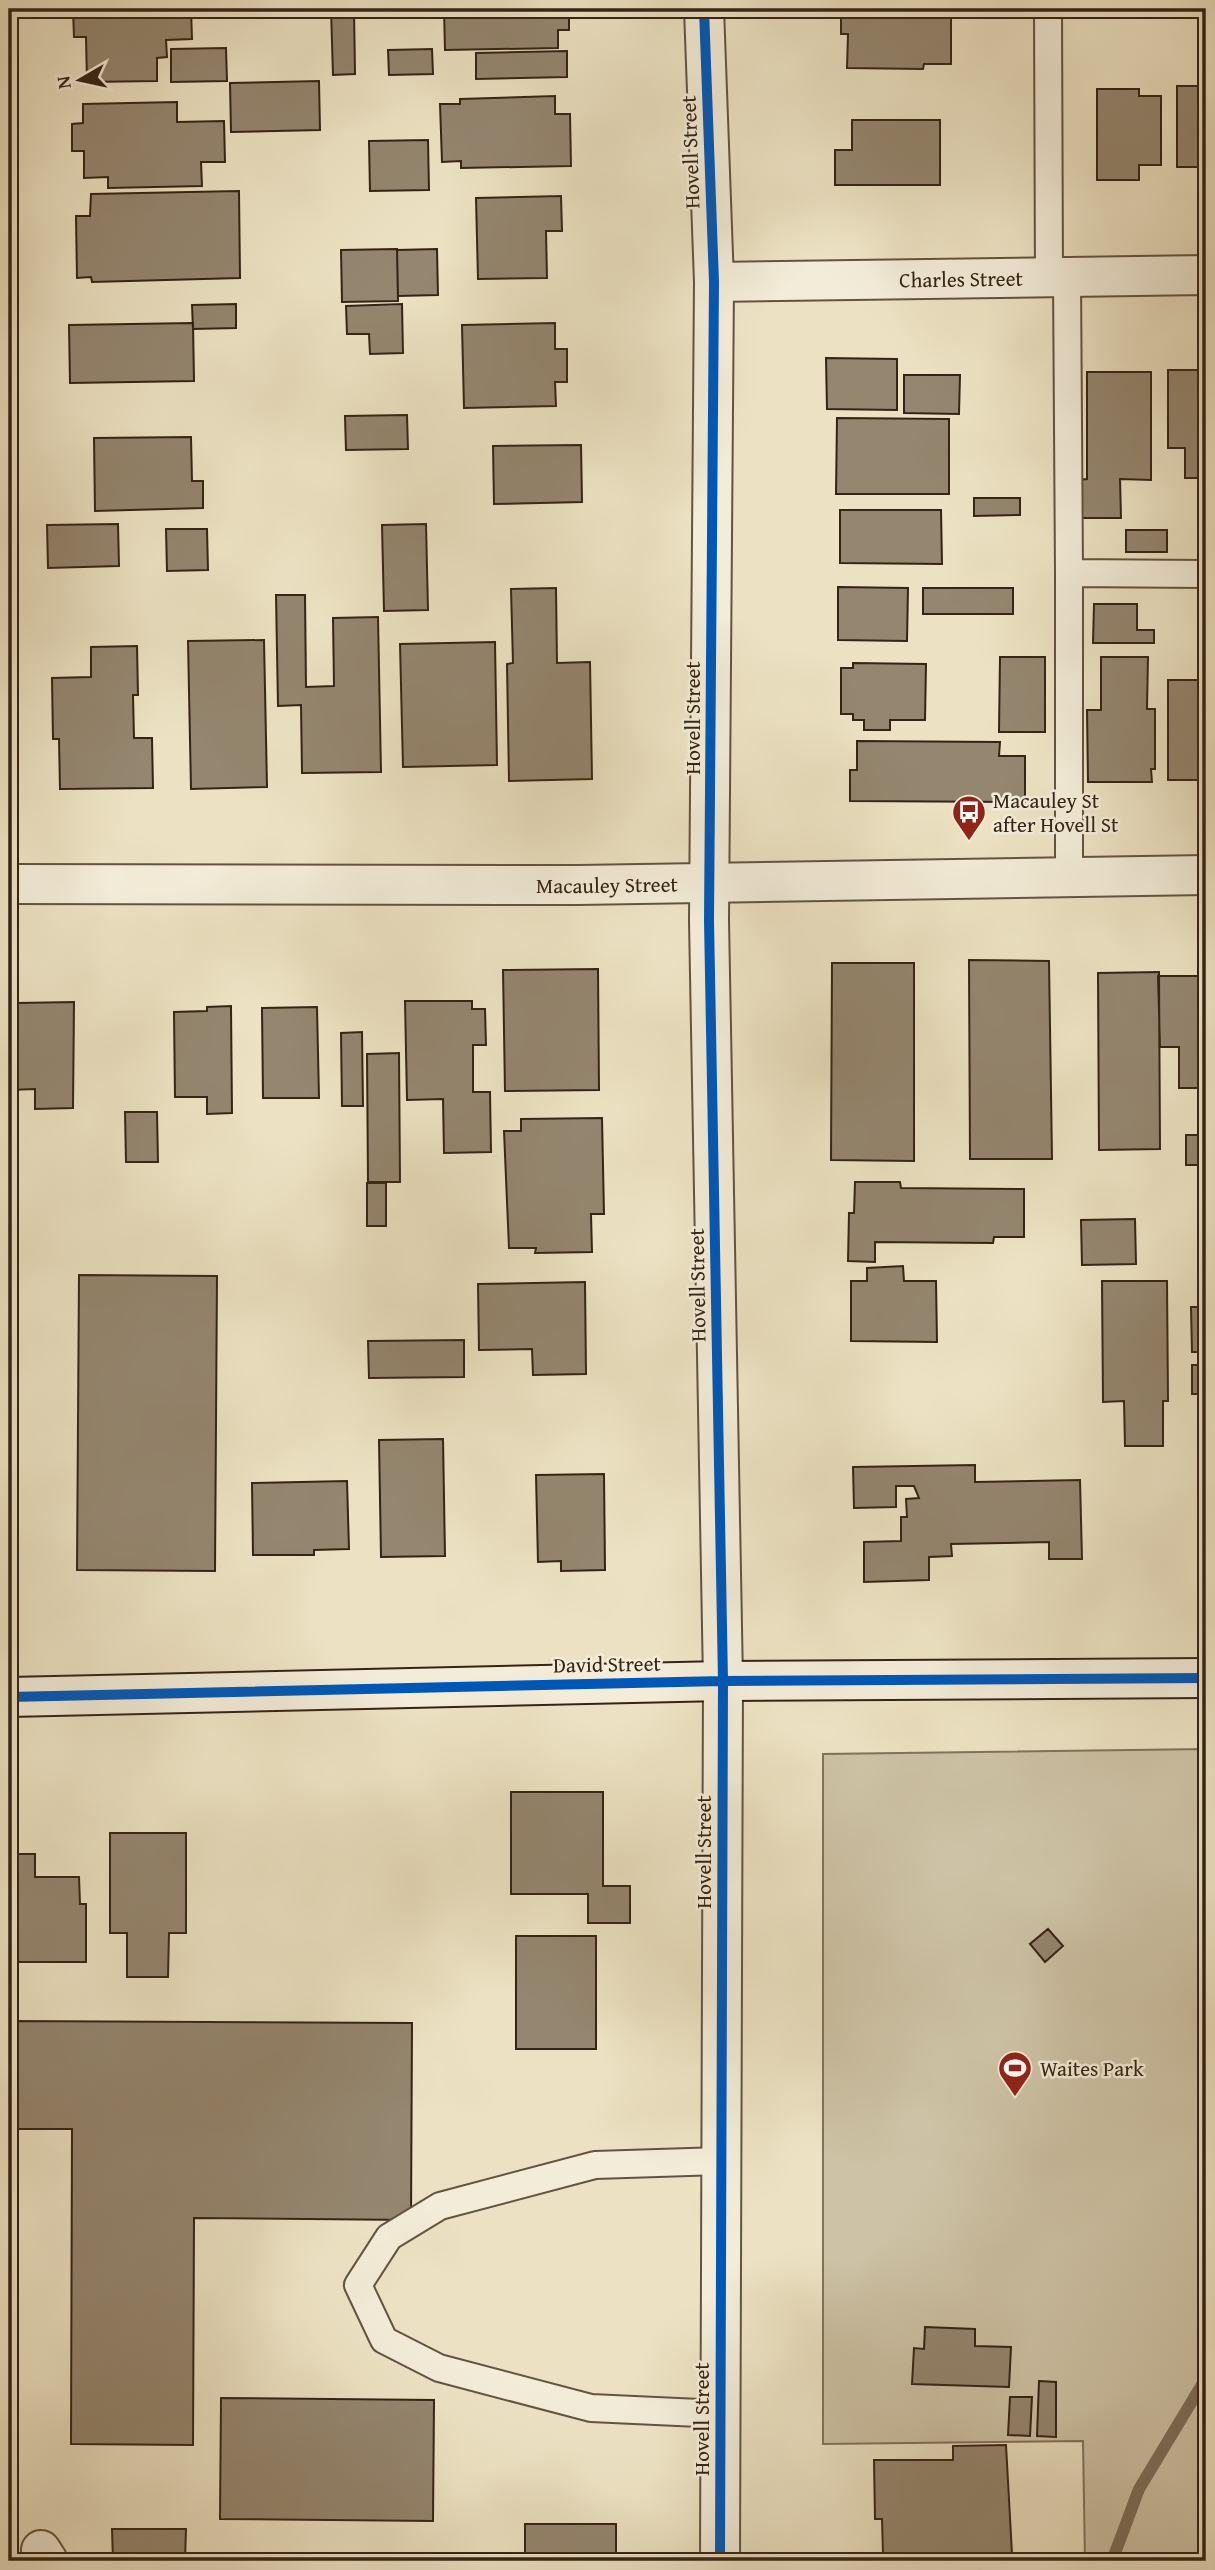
<svg xmlns="http://www.w3.org/2000/svg" width="1215" height="2570" font-family="'Gentium Book Plus',serif">
<style>
.green{fill:#cdc2a5;stroke:#81725d;stroke-width:2}
.lines{fill:none;stroke-linecap:round;stroke-linejoin:round}
.stream{stroke:#7e6f5a;stroke-width:12}
.building{fill:#94866f;stroke:#352315;stroke-width:2}
.lane-casing{stroke:#635340;stroke-width:30}
.street-casing{stroke:#635340;stroke-width:42}
.secondary-casing{stroke:#352315;stroke-width:42}
.lane{stroke:#f3ecd8;stroke-width:26}
.street{stroke:#f3ecd8;stroke-width:38}
.secondary{stroke:#f3ecd8;stroke-width:38}
.cycleway-casing{stroke:#f3ecd8;stroke-width:15}
.cycleway{stroke:#0057b8;stroke-width:10}
.labels{text-anchor:middle;dominant-baseline:central;stroke-width:5;stroke-linejoin:round;paint-order:stroke}
.street-label{font-size:21px;fill:#352315;stroke:#f3ecd8}
.poi-label{font-size:21px;fill:#352315;stroke:#f3ecd8;text-anchor:start}
</style>
<rect width="100%" height="100%" fill="#ece2c3"/>
<filter id="stains"><feTurbulence type="fractalNoise" baseFrequency=".00286" numOctaves="4"/><feColorMatrix values="0 0 0 0 .2 0 0 0 0 .09 0 0 0 0 .02 0 0 0 .5 -.17"/></filter>
<radialGradient id="worn" r=".72"><stop offset=".6" stop-color="#630" stop-opacity="0"/><stop offset="1" stop-color="#630" stop-opacity=".3"/></radialGradient>
<path class="green" d="M1206,1749V2561H1085L1083,2441L823,2444V1754Z"/>
<g class="lines">
<path class="stream" d="M1112,2561L1139,2489L1206,2378"/>
</g>
<path class="building" d="M73,9H191L192,39L166,40L167,57L157,58V81L87,82L86,37H74Z
M331,9H354L355,74L333,75Z
M444,9H569V30H558V48L445,50Z
M841,9H951V64H924L923,69L847,68L848,34H841Z
M226,48L227,81L171,82V49Z
M432,49L433,74L389,75L388,50Z
M567,51V77L476,79V53Z
M319,81L320,130L231,132L230,83Z
M1177,86H1206V179H1202V167H1177Z
M1097,89H1139V96H1161V165H1139V180H1097Z
M555,96V114H570L571,166L461,168V161L442,162L440,104H460V99Z
M177,102V122L224,121L225,162H201L202,186L108,188V177L84,178V151H72V124L83,123V104Z
M852,120H940V185H835V150H852Z
M428,140L429,190L370,191L369,141Z
M239,191L240,278L92,282L91,277L77,278L76,216H90L91,194Z
M561,196L562,231H546L547,278L478,279L476,198Z
M397,249L398,301L342,302L341,250Z
M437,249L438,295L398,296L397,250Z
M236,304V328L193,329L192,305Z
M402,304L403,353L370,354L369,334H347L346,306Z
M193,323L194,381L70,383L69,325Z
M555,323V349H567V382H555L556,406L464,408L462,325Z
M826,358L897,359V410L827,409Z
M1168,370H1206V478H1185V448H1168Z
M1087,372H1151V480L1120,479L1121,518H1075V480L1087,479Z
M904,375H960L959,414L904,413Z
M407,415L408,449L346,450L345,416Z
M837,418L949,419V494H836Z
M191,437L192,481H203V508L95,511L94,438Z
M581,445L582,502L494,504L493,446Z
M974,498H1020V515L974,516Z
M840,510H941L942,564L840,563Z
M118,524L119,566L48,568L47,525Z
M426,524L428,610L384,611L382,525Z
M166,529H207L208,570L167,571Z
M1126,530H1167V552H1126Z
M838,587L908,588L907,641L838,640Z
M556,588L557,663L590,662L592,779L509,781L507,664L513,663L511,589Z
M923,588H1013V614H923Z
M276,595H305L306,687L334,686L333,618L378,617L381,772L302,773L301,705L278,706Z
M1094,604H1137V630H1154V643H1093Z
M264,640L267,787L191,789L188,641Z
M495,642L497,765L403,767L400,644Z
M137,646L138,695H133L134,738H152L153,788L60,789L59,739H53L52,678L91,677V647Z
M1000,657H1045V732H999Z
M1101,657H1148L1147,709H1155V769H1151L1152,782H1088L1087,710H1101Z
M853,663L926,664L925,720H890V730H864V720H853V714H841V668H853Z
M1168,680H1206V780H1168Z
M857,741L1000,742L999,756H1025V802L850,801V770H857Z
M969,960L1049,961L1052,1159H970Z
M832,963H914V1161L831,1160Z
M598,969L599,1090L505,1091L503,970Z
M1159,972L1160,1149L1099,1150L1098,973Z
M1158,976H1206V1088H1179V1047H1160Z
M405,1001H472V1009H485L486,1045H473V1092H490L491,1152L444,1153L443,1099L407,1100Z
M74,1002L73,1108L35,1109V1089L9,1090V1016H17V1003Z
M231,1006L232,1113L207,1114V1097H175L174,1012L207,1011V1007Z
M317,1007L319,1098H263L262,1008Z
M362,1032L363,1106H342L341,1033Z
M399,1053L400,1182H368L367,1054Z
M125,1112H157L158,1162H126Z
M602,1118L604,1214H591L592,1252L535,1253L536,1248H509L504,1131H521V1119Z
M1186,1135H1206V1188V1165H1186Z
M855,1182H900L901,1188L1024,1189V1237H994L993,1243L875,1242V1262L848,1261L849,1213H854Z
M367,1183H386V1226H367Z
M1135,1219L1136,1264L1082,1265L1081,1220Z
M903,1266L904,1281H936L937,1342L851,1341V1281H867V1268Z
M79,1275L217,1276L215,1571L77,1570Z
M1102,1281H1167L1168,1401H1163V1446H1125L1124,1401L1103,1402Z
M585,1282L586,1374L533,1375L532,1349L479,1350L478,1284Z
M1191,1307H1206V1352H1192Z
M464,1340V1377L369,1378L368,1341Z
M1192,1365H1206V1427H1199V1394H1192Z
M443,1439L445,1556L381,1557L379,1440Z
M1201,1462H1206V1529H1201Z
M975,1465V1482L1080,1480L1082,1559H1049V1542L951,1544L952,1556L929,1557V1580L864,1582V1542L901,1541V1517H907L906,1499L919,1498L914,1486H896V1507L854,1508L853,1467Z
M604,1474L605,1570L561,1571V1561L538,1562L536,1475Z
M347,1481L349,1549L314,1550V1555H253L252,1483Z
M511,1792H603V1886H630V1923H588V1894H511Z
M110,1833H186V1933H169L168,1977H127V1933H110Z
M9,1854H35V1877H79L80,1904H86V1962H9Z
M1048,1929L1063,1946L1045,1962L1030,1944Z
M516,1936H596V2049H516Z
M9,2021L412,2023L411,2220L194,2218L193,2445L71,2444L72,2129H9Z
M925,2327L975,2329V2346L1011,2347L1009,2387L912,2384L914,2348L924,2349Z
M1039,2381L1056,2382V2437L1037,2436Z
M1010,2397H1032L1030,2436L1008,2435Z
M221,2398L434,2400L433,2521L220,2519Z
M1006,2445L1012,2554H883L882,2519H875L874,2460H953V2446Z
M525,2524H616V2561H525Z
M112,2529H186L185,2561H113Z
M860,2559H957V2561H860Z"/>
<g class="lines">
<g class="lane-casing">
<path id="lane" d="M1048,9L1049,278
M1067,277L1069,573L1206,574
M1069,573V876
M721,2414L591,2408L439,2368L384,2340L358,2285L389,2237L440,2206L595,2165L721,2161"/>
</g>
<g class="street-casing">
<g id="street">
<path d="M704,9L714,282L709,920L723,1681L720,2561"/>
<path id="s1" d="M714,282L1206,275"/>
<path id="s2" d="M9,884L578,885L1206,875"/>
<path d="M41,2550L48,2561"/>
</g>
</g>
<g class="secondary-casing">
<path id="secondary" d="M9,1697L723,1681L1206,1678"/>
</g>
<use href="#lane" class="lane"/>
<use href="#street" class="street"/>
<use href="#secondary" class="secondary"/>
<g class="cycleway-casing">
<path id="cycleway" d="M704,9L714,282L709,920L723,1681L720,2561
M9,1697L723,1681L1206,1678"/>
</g>
<use href="#cycleway" class="cycleway"/>
</g>
<defs>
<g id="bus-pin" transform="scale(1.75)"><path d="M0 17L-7.5 6A9.5 9.5 0 1 1 7.5 6Z" fill="#8f2418" stroke="#f3ecd8"/><path d="M-5-6H5V4H4V6H2V4H-2V6H-4V4H-5ZM-3.5-4V0h7V-4ZM-3.5 1.2v1.5H-2V1.2ZM2 1.2v1.5H3.5V1.2Z" fill="#fff"/></g>
<g id="stadium-pin" transform="scale(1.75)"><path d="M0 17L-7.5 6A9.5 9.5 0 1 1 7.5 6Z" fill="#8f2418" stroke="#f3ecd8"/><path d="M0-5a6.5 5 0 1 0 0 10a6.5 5 0 1 0 0-10ZM-3.5-1.8h7v3.6h-7Z" fill="#fff"/></g>
</defs>
<g fill-rule="evenodd">
<use href="#bus-pin" x="969" y="812"/>
<use href="#stadium-pin" x="1015" y="2068"/>
</g>
<g class="labels">
<g class="street-label">
<text transform="translate(690 152) rotate(-92)">Hovell Street</text>
<text stroke="none"><textPath href="#s1" startOffset="247">Charles Street</textPath></text>
<text transform="translate(692 718) rotate(-90)">Hovell Street</text>
<text stroke="none"><textPath href="#s2" startOffset="598">Macauley Street</textPath></text>
<text transform="translate(697 1285) rotate(-91)">Hovell Street</text>
<text transform="translate(607 1664) rotate(-1)">David Street</text>
<text transform="translate(703 1852) rotate(-90)">Hovell Street</text>
<text transform="translate(701 2419) rotate(-90)">Hovell Street</text>
</g>
<g class="poi-label">
<text x="993" y="800">Macauley St<tspan x="993" dy="24">after Hovell St</tspan></text>
<text x="1040" y="2068">Waites Park</text>
</g>
</g>
<rect width="1215" height="2570" fill="none" stroke="#ece2c3" stroke-width="35"/>
<rect x="10" y="10" width="1194" height="2549" fill="none" stroke="#352315" stroke-width="3.5"/>
<rect x="18" y="18" width="1180" height="2535" fill="none" stroke="#352315" stroke-width="2"/>
<g transform="translate(80 80) rotate(261)" stroke="#f3ecd8" stroke-width="5" paint-order="stroke">
<path d="M0-5L12 26L0 18L-12 26Z" fill="#352315"/>
<text y="-10" font-size="19" font-weight="bold" text-anchor="middle" fill="#352315">N</text>
</g>
<rect width="100%" height="100%" filter="url(#stains)"/>
<rect width="100%" height="100%" fill="url(#worn)"/>
</svg>
